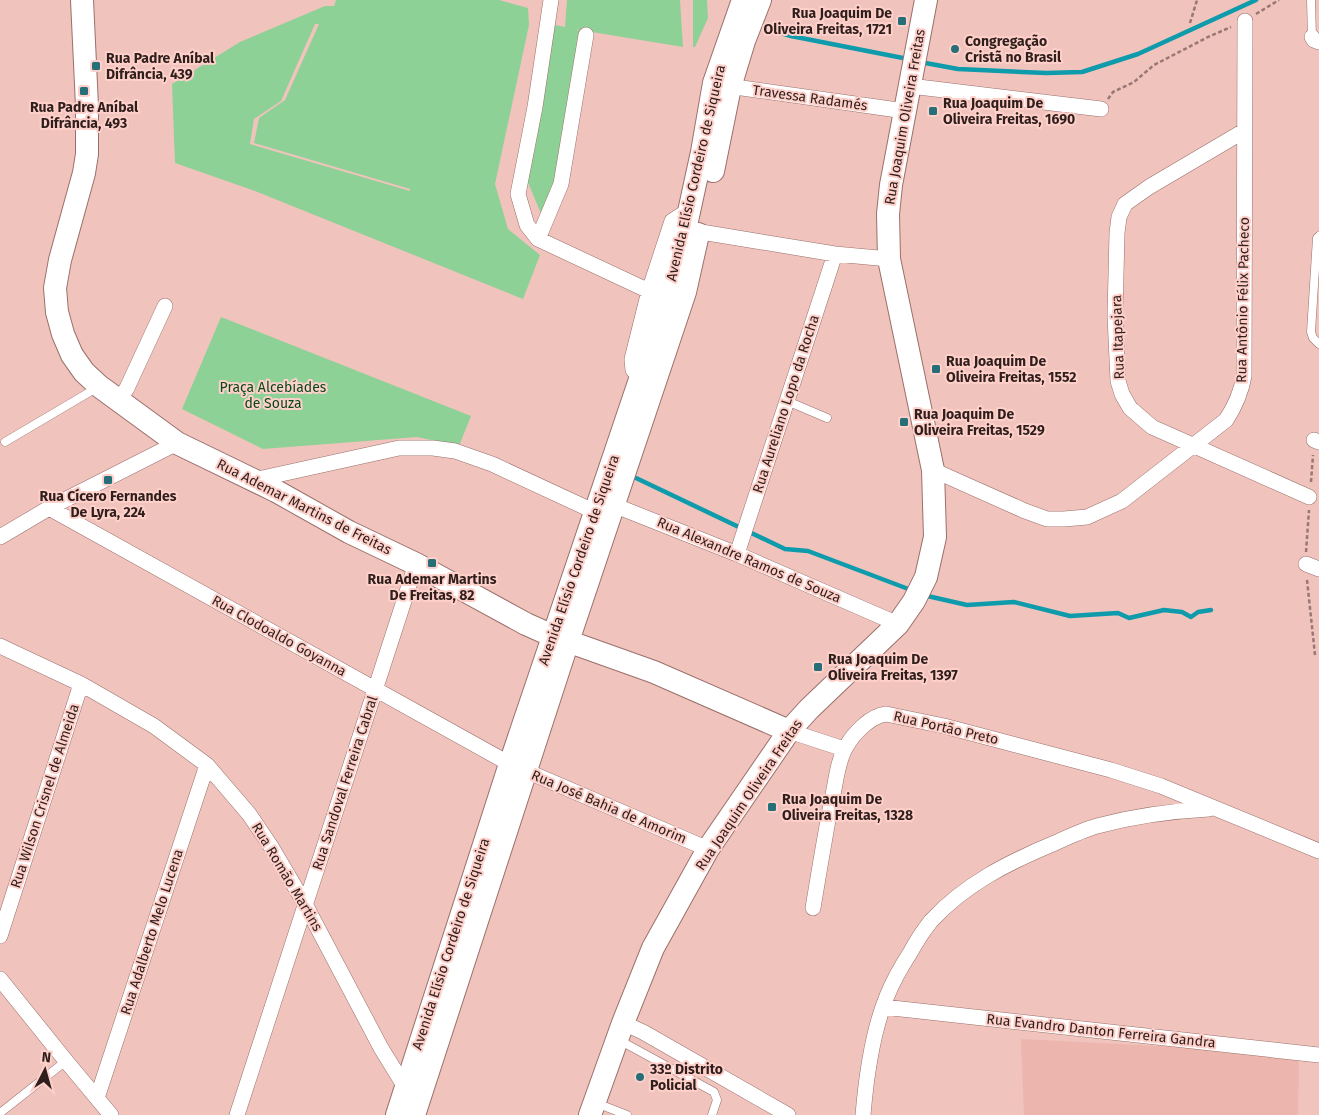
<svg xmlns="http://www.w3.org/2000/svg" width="1319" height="1115" font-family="'Fira Sans',sans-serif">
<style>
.built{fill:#ecb6af}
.green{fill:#8ed196;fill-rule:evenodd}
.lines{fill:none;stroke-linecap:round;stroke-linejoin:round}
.stream{stroke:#0e9bab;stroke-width:4.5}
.lane-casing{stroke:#9a706b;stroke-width:9}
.street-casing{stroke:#9a706b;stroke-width:16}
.secondary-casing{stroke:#9a706b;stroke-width:24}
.path{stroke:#987874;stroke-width:2.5;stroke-dasharray:4 2.5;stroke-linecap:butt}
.lane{stroke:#fff;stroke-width:8}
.street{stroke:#fff;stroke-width:15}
.secondary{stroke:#fff;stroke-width:22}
.poi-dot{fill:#266f78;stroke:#fed0c9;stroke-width:2}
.labels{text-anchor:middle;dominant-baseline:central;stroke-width:4;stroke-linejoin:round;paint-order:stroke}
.poi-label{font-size:14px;font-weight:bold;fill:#2e1e1c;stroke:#fed0c9;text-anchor:start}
.street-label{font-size:14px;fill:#2e1e1c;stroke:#fed0c9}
.park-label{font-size:14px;fill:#074819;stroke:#fed0c9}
</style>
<rect width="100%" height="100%" fill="#f1c3bd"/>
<path class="built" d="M1021,1039L1299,1053L1298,1115H1024Z"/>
<path class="green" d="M336,0H499L528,8L529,25L495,184L508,229L540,255L523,299L255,191L175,163L172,84L240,42L325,6H334ZM315,24H319L285,100L259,118L254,143L410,189V191L250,144L254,119L281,101Z
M567,0H680L683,47L574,29L581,31L557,185L544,221L527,180L550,24L565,27Z
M693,0H707L708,18L695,47H693Z
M221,317L471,416L459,446L417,437L263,449L182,409Z"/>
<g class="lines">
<path class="stream" d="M767,29L791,36L908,59
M920,62L958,69L1046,73L1082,72L1138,54L1256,0
M636,478L785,549L808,551L911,590
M923,595L967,605L1014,602L1070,616L1118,613L1129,618L1164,610L1182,612L1191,617L1198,612L1211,610"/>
<g class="lane-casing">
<path id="lane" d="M1311,0L1312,37
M1319,236L1317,238L1311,332L1313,338L1319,344
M787,401L827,418
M5,442L98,387
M619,1040L714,1092L717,1100L712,1115
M596,1103L627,1115
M0,1113L66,1061"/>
</g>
<g class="street-casing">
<path id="street" d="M551,0L535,107L518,194L527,225L538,239L649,291
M1312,37L1314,40L1319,42
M721,85L905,111
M910,86L1101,109
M1244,131L1149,187L1125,204L1119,217L1117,233L1115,316L1118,381L1122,394L1130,408L1152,427L1309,497
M689,230L835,254L889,259
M538,239L561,184L586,35
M640,377L633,370L632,359L649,291L672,221L689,210
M119,401L127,388L165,306
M1314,440L1319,442
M933,470L1025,511L1047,519H1064L1087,517L1122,501L1226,420C1236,405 1241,393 1244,376L1245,21
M254,480L399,448H433L455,451L492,464L604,516
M606,502L737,554L898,624
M49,508L510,764L708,849
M0,537L49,508L177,443
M737,554L835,254
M1306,564L1319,569
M0,646L81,684L154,726L207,765L249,814L272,848L305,904L381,1048L405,1087L412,1089
M789,731L844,749
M813,908C819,872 825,835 832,799C836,783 837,762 846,747C853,734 870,716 886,714L944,726L1111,770L1161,786L1319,851
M0,936L81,684
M0,979L66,1061L111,1115
M883,1007L1319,1055
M623,1023L643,1032L788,1115
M97,1098L207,765
M237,1115L416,564
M863,1115C866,1079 873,1030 887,996C893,981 901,967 910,953C916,942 923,931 931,921C965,884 1009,862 1055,843C1068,837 1083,830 1097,826C1134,816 1171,811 1209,809"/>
</g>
<g class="secondary-casing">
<path id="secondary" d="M82,0L87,106V154L84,173L60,260L55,288L57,312L63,334L72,355L84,372L99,386L177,443L276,491L349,532L416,564L526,624L553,636L654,672L789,731
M713,171L730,87L744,41L760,0
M397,1115L510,764L654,338L685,230L702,152L714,83L743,0
M414,1115L568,641L673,328L685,292L698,234
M590,1115L623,1023L653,948L708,849L789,731L809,709L898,624L914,601L926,577L935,537L933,470L889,259L888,214L891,185L926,0"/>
</g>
<path class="path" d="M1256,14L1279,0
M1190,23L1197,0
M1108,99L1113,92L1134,82L1154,65L1208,37L1231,27
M1311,482L1313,455
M1306,552L1309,510
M1307,580L1315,655"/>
<use href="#lane" class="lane"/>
<use href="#street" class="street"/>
<use href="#secondary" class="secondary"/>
</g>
<g class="poi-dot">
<rect x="897" y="16" width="10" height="10" rx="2.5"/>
<circle cx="955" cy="49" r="5"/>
<rect x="91" y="61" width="10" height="10" rx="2.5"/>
<rect x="79" y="86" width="10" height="10" rx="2.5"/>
<rect x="928" y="106" width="10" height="10" rx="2.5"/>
<rect x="931" y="364" width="10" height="10" rx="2.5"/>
<rect x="899" y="417" width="10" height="10" rx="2.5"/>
<rect x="103" y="475" width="10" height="10" rx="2.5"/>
<rect x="427" y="558" width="10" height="10" rx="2.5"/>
<rect x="813" y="662" width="10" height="10" rx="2.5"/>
<rect x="767" y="802" width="10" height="10" rx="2.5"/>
<circle cx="640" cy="1077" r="5"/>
</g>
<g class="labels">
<g class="poi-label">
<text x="892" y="13" text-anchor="end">Rua Joaquim De<tspan x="892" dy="16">Oliveira Freitas, 1721</tspan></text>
<text x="965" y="41">Congregação<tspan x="965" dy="16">Cristã no Brasil</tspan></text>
<text x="106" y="58">Rua Padre Aníbal<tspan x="106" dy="16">Difrância, 439</tspan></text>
<text x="943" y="103">Rua Joaquim De<tspan x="943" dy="16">Oliveira Freitas, 1690</tspan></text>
<text x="84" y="107" text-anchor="middle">Rua Padre Aníbal<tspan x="84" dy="16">Difrância, 493</tspan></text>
<text x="946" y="361">Rua Joaquim De<tspan x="946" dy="16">Oliveira Freitas, 1552</tspan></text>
<text x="914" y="414">Rua Joaquim De<tspan x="914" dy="16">Oliveira Freitas, 1529</tspan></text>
<text x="108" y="496" text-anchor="middle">Rua Cícero Fernandes<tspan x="108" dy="16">De Lyra, 224</tspan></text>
<text x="432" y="579" text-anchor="middle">Rua Ademar Martins<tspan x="432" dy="16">De Freitas, 82</tspan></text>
<text x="828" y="659">Rua Joaquim De<tspan x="828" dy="16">Oliveira Freitas, 1397</tspan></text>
<text x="782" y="799">Rua Joaquim De<tspan x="782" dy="16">Oliveira Freitas, 1328</tspan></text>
<text x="650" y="1069">33º Distrito<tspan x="650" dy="16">Policial</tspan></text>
</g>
<g class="street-label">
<text transform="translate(810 98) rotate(8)">Travessa Radamés</text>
<text transform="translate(905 117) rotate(-80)">Rua Joaquim Oliveira Freitas</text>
<text transform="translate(696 173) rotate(-77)">Avenida Elísio Cordeiro de Siqueira</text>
<text transform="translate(1243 300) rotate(-89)">Rua Antônio Félix Pacheco</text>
<text transform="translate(1118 337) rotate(-92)">Rua Itapejara</text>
<text transform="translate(786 404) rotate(-72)">Rua Aureliano Lopo da Rocha</text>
<text transform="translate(304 507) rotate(27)">Rua Ademar Martins de Freitas</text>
<text transform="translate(579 560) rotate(-71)">Avenida Elísio Cordeiro de Siqueira</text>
<text transform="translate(749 560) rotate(23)">Rua Alexandre Ramos de Souza</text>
<text transform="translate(279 636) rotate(29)">Rua Clodoaldo Goyanna</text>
<text transform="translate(946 728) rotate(13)">Rua Portão Preto</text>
<text transform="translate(345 783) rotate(-72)">Rua Sandoval Ferreira Cabral</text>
<text transform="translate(749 795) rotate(-56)">Rua Joaquim Oliveira Freitas</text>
<text transform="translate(45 796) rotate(-72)">Rua Wilson Crisnel de Almeida</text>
<text transform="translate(609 807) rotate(23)">Rua José Bahia de Amorim</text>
<text transform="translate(287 877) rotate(59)">Rua Romão Martins</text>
<text transform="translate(152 932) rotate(-72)">Rua Adalberto Melo Lucena</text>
<text transform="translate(451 944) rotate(-72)">Avenida Elísio Cordeiro de Siqueira</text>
<text transform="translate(1101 1031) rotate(6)">Rua Evandro Danton Ferreira Gandra</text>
</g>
<g class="park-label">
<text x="273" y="387">Praça Alcebíades<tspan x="273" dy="16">de Souza</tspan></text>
</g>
</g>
<g transform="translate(45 1070) rotate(6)" stroke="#fed0c9" stroke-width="4" paint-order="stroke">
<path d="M0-4L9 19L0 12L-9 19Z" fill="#2e1e1c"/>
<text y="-8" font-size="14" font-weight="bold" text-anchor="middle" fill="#2e1e1c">N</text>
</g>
</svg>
